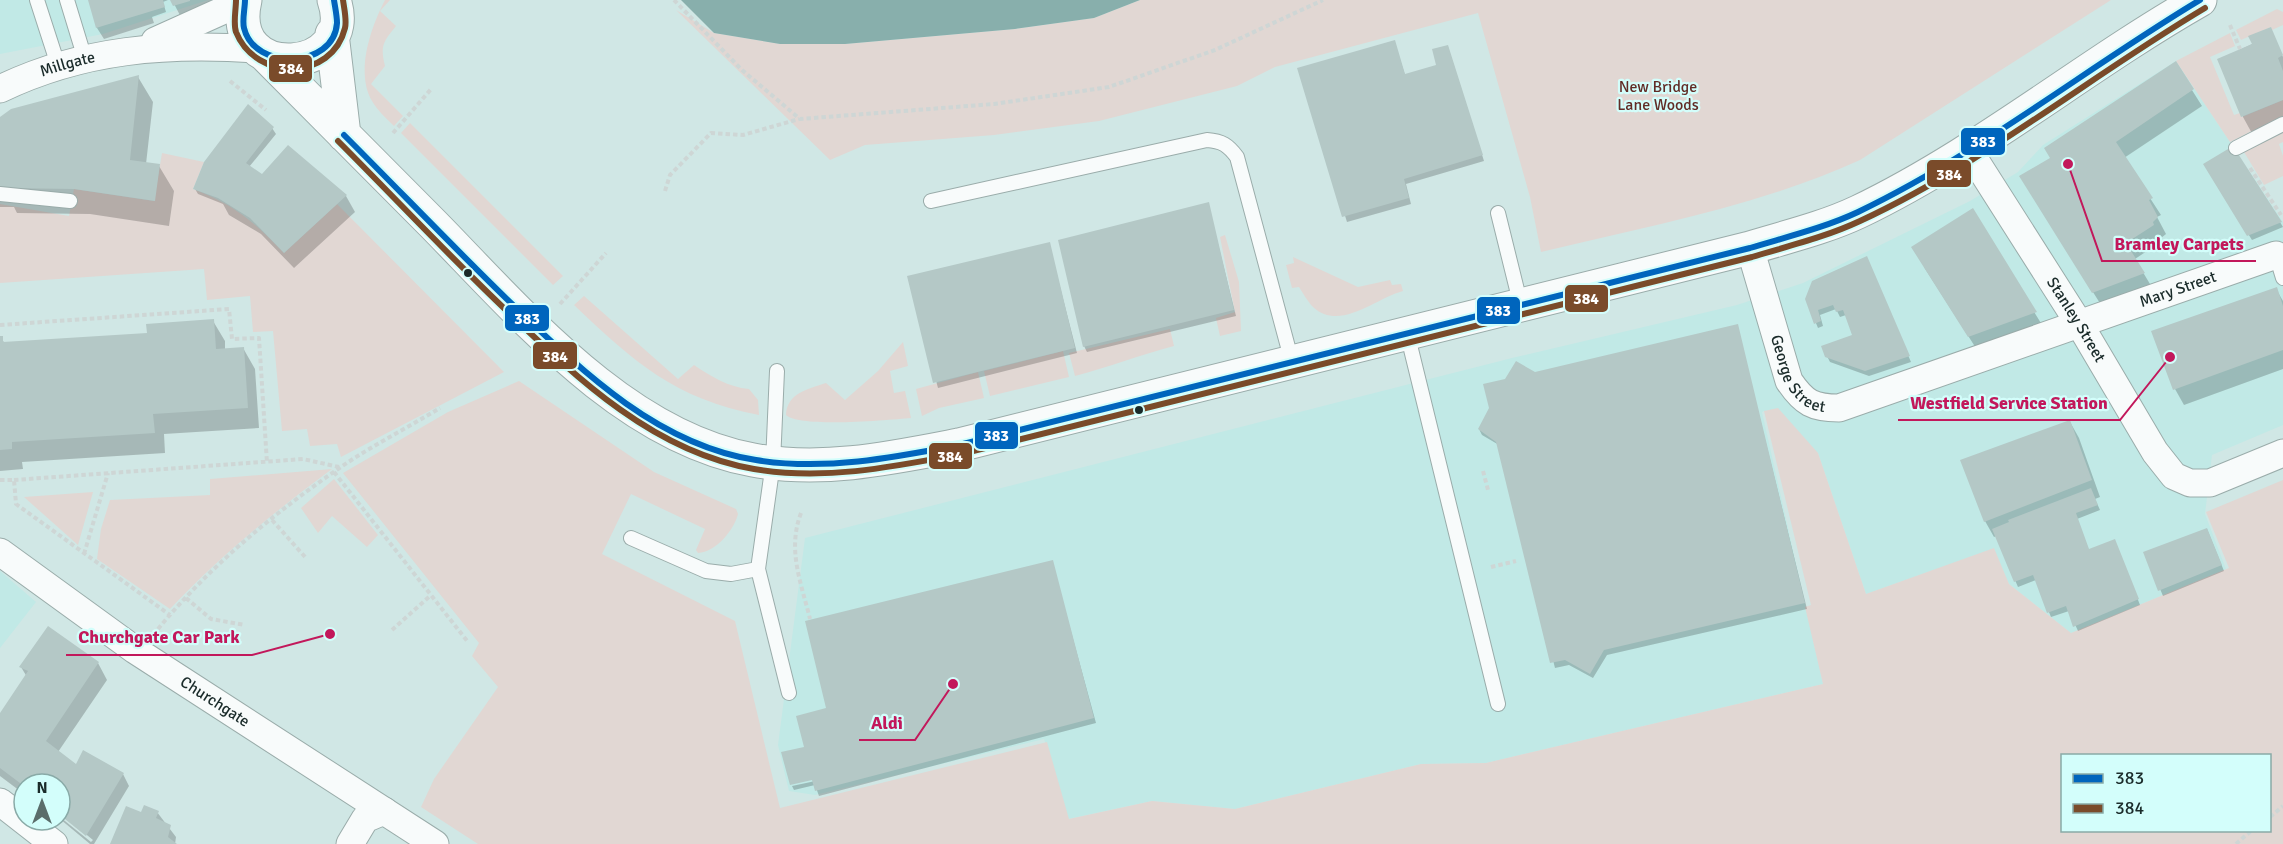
<svg xmlns="http://www.w3.org/2000/svg" width="2283" height="844" font-family="Signika,sans-serif">
<style>
.built{fill:#c1e9e6}
.green{fill:#e1d7d3;fill-rule:evenodd}
.water{fill:#88afac}
.shadow{fill:#0003}
.building{fill:#b4c8c6}
.lines{fill:none;stroke-linecap:round;stroke-linejoin:round}
.lane-casing{stroke:#9aacaa;stroke-width:16}
.street-casing{stroke:#9aacaa;stroke-width:29}
.secondary-casing{stroke:#9aacaa;stroke-width:35}
.path{stroke:#ced6d5;stroke-width:4;stroke-dasharray:4.5 3;stroke-linecap:butt}
.lane{stroke:#f8fbfb;stroke-width:14}
.street{stroke:#f8fbfb;stroke-width:27}
.secondary{stroke:#f8fbfb;stroke-width:33}
.bus-1-casing{stroke:#d3fefb;stroke-width:10}
.bus-2-casing{stroke:#d3fefb;stroke-width:10}
.bus-1{stroke:#0065bd;stroke-width:6}
.bus-2{stroke:#7a4b2a;stroke-width:6}
.bus-dot{fill:#1a2b2a;stroke:#d3fefb;stroke-width:2}
.labels{text-anchor:middle;dominant-baseline:central;stroke-width:4.5;stroke-linejoin:round;paint-order:stroke}
.street-label{font-size:16px;fill:#1a2b2a;stroke:#d3fefb}
.park-label{font-size:16px;fill:#622c26;stroke:#d3fefb}
.leader{fill:none;stroke:#c2185b;stroke-width:2}
.callout-dot{fill:#c2185b;stroke:#d3fefb;stroke-width:2}
.callout-label{font-size:18px;text-anchor:middle;font-weight:bold;fill:#c2185b;stroke:#d3fefb;stroke-width:4.5;stroke-linejoin:round;paint-order:stroke}
.line-badge{stroke:#d3fefb;stroke-width:2}
.badge-label{font-size:16px;text-anchor:middle;font-weight:bold;fill:#fff}
</style>
<rect width="100%" height="100%" fill="#d0e7e5"/>
<path class="built" d="M0,0H208L103,34L0,54Z
M2176,61L2283,222V425L2212,455L2205,514L2226,569L2071,633L2009,584L1993,549L1866,594L1818,453L1764,411L1762,412L1823,684L1486,763L1421,764L1235,809L1152,801L1068,819L1044,739L815,795L789,791L778,745L805,538L1512,358L1737,305L1803,283L1970,201L2018,172L2043,145Z
M0,571L36,602L0,648Z"/>
<path class="green" d="M385,0H390L380,11L396,26C383,42 380,46 385,66L371,84L403,116L394,126C386,118 377,110 372,101C355,72 371,27 385,0Z
M1140,0H2111L1860,160C1759,206 1648,226 1541,252L1530,197L1478,13L1275,67L1237,86L1099,121L994,135L865,145L830,160L676,10L714,33L781,44H845L1015,29L1094,18Z
M2277,9L2283,12V25L2272,30L2271,27L2241,40L2236,30Z
M2230,33L2235,46L2210,57L2234,115L2240,113L2242,117L2283,100V116L2230,142L2176,61Z
M410,123L563,276L553,285L401,133Z
M2283,132V142L2279,144L2283,156V176L2264,185L2244,152Z
M162,153L204,162L193,189C235,205 253,221 284,253L337,204L504,372L341,457L337,444L310,446L307,429L282,431L273,331L253,332L250,296L207,300L204,269L0,283V204L69,216L74,189L154,201Z
M1225,235L1239,282L1241,331L1220,336L1216,318L1235,312L1220,237Z
M1293,257L1358,287L1390,280L1392,285L1401,284L1403,291C1376,298 1340,332 1313,307C1308,302 1303,293 1299,287L1292,288L1286,265L1294,263Z
M584,296L678,379L694,365C712,377 728,387 749,389L758,400L759,415C675,399 634,362 574,305Z
M1170,329L1174,346C1140,355 1109,367 1075,376L1069,353Z
M903,342L908,366L890,371L894,393L905,391L911,418C888,420 800,428 786,415C787,393 808,389 826,383L845,400L878,371Z
M1063,351L1069,377L990,396L984,371Z
M978,372L984,398L939,408L922,416L916,389Z
M519,381L654,472L736,509L738,514C734,530 716,552 698,553L696,550L705,529L631,494L602,554L735,621L780,808L1047,742L1069,819L1152,801L1235,809L1421,764L1486,763L1823,684L1805,607L1811,605L1764,411L1778,408L1818,453L1866,594L1994,548L2009,584L2071,633L2229,568L2206,512L2283,480V844H478L421,807L434,779L498,687L472,656L479,643L343,473L448,412ZM2062,756H2270V830H2062Z
M332,469C274,512 220,556 170,609L97,559L101,529L110,500L210,495V479Z
M334,479L378,535L367,547L332,516L318,533L301,508Z
M93,492L78,545L24,497Z"/>
<path class="water" d="M681,0H1140L1094,18L1015,29L845,44H780L714,33Z"/>
<path class="shadow" d="M90,0H168L163,2L166,12L152,17L154,23L104,39L97,28Z
M172,0H215L183,21Z
M2273,34L2283,57V125L2254,137L2243,117L2219,60Z
M1394,41L1405,75L1438,66L1448,47L1484,161L1406,184L1411,204L1347,222L1299,69Z
M2175,63L2202,106L2124,158L2161,215L2157,217L2166,234L2161,238L2162,241L2135,259L2153,289L2103,308L2030,192L2052,159Z
M138,77L153,102L146,164L159,166L174,191L169,226L90,214L17,213L14,207H0V119Z
M272,128L276,134L249,167L262,177L288,147L346,196L355,212L294,268L261,234L229,215L223,204L198,194L195,189Z
M2205,165L2280,222L2283,227L2252,240Z
M1208,204L1236,316L1087,352L1084,346Z
M1972,210L2047,333L1981,356L1924,267Z
M1049,244L1077,353L938,388L908,277Z
M1869,263L1911,362L1869,376L1830,362L1827,356L1854,336L1846,315L1840,317L1836,309L1820,315L1823,326L1818,328L1806,299Z
M2276,289L2283,301V369L2184,405L2175,389Z
M213,321L225,341V350L243,348L255,369L259,428L164,434L165,453L22,462L23,469L0,471V338L5,343L148,334Z
M1737,326L1807,609L1607,655L1593,678L1569,665L1555,668L1499,445L1482,435L1479,429L1506,380Z
M2070,422L2079,438L2100,497L2095,499L2100,510L2077,519L2089,551L2117,546L2140,605L2078,631L2069,611L2051,617L2036,580L2018,587L1996,536L1994,537L1985,521Z
M2207,529L2224,571L2163,596L2145,553Z
M1052,562L1096,723L819,796L815,785L794,790L792,786L820,780L806,748L828,709Z
M98,663L107,680L58,752L76,766L123,774L129,786L94,844H90L60,819V817L91,842L93,840L60,813V784H24V794L0,776V715L27,677L21,667Z
M157,812L176,837L175,844H111L142,814Z"/>
<path class="building" d="M88,0H163L165,7L96,28Z
M170,0H190V1L173,6Z
M2271,27L2283,55L2278,58L2283,71V100L2241,117L2217,59L2252,44L2248,36Z
M1395,40L1405,74L1436,65L1432,49L1448,45L1483,155L1404,179L1409,198L1342,217L1297,68Z
M2176,61L2194,89L2116,142L2153,198L2149,200L2158,217L2153,222L2154,225L2126,243L2145,273L2092,293L2019,176L2050,158L2044,148Z
M139,75L130,160L160,164L155,201L74,189L0,188V117L11,109Z
M248,104L274,127L246,163L262,174L288,145L347,195L284,253L250,218L218,198L193,189L204,162Z
M2233,146L2282,222L2247,236L2203,164Z
M1209,202L1234,310L1083,347L1058,240Z
M1973,208L2037,312L1968,337L1911,247Z
M1050,242L1075,348L933,383L907,276Z
M1867,256L1910,356L1865,371L1825,357L1821,346L1852,335L1843,310L1836,312L1833,305L1818,310L1821,321L1814,324L1805,299L1812,281Z
M2277,287L2283,306V350L2173,390L2151,331Z
M214,319L216,349L244,347L248,408L153,414L155,433L12,442V449L0,450V336H3V342L147,333L146,324Z
M1738,324L1805,603L1604,650L1590,674L1565,660L1550,663L1496,442L1478,429L1489,408L1483,384L1505,379L1516,361L1535,372Z
M2070,420L2092,480L1984,522L1960,460Z
M2091,488L2098,505L2076,513L2089,549L2115,539L2139,599L2073,627L2066,606L2047,613L2033,575L2014,582L1992,529L2009,522L2008,520Z
M2207,528L2222,565L2158,591L2143,552Z
M1053,560L1094,718L815,791L812,780L790,785L781,752L804,747L796,716L826,708L805,621Z
M48,626L99,662L46,741L76,764L83,750L124,773L86,836L60,815V784L24,786L0,768V713L28,671L19,667Z
M144,805L159,811L156,818L171,825L168,837L177,844H110L126,806L141,812Z"/>
<g class="lines">
<g class="lane-casing">
<path id="lane" d="M37,0L58,65
M67,0L85,59
M2236,148L2283,124
M0,194L70,201
M931,201L1207,140C1222,141 1228,145 1237,157L1292,362
M1498,213L1521,306
M2276,255L2283,278
M1407,333L1498,704
M777,371L773,463L758,569L789,693
M631,538L706,571L731,574L758,569"/>
</g>
<g class="street-casing">
<g id="street">
<path d="M155,41L244,1"/>
<path id="s1" d="M0,89C83,49 166,43 257,49"/>
<path id="s2" d="M1968,149L2080,325L2155,452L2174,476L2190,483H2210L2283,453"/>
<path id="s3" d="M1750,248L1789,381C1804,403 1813,408 1839,408L2276,255"/>
<path id="s4" d="M0,552L135,650L435,844"/>
<path d="M0,802L54,844"/>
<path d="M350,844L365,819L384,811"/>
</g>
</g>
<g class="secondary-casing">
<path id="secondary" d="M245,0C225,86 360,74 334,0
M332,34L344,135
M265,55C321,112 378,168 434,225C522,315 625,437 753,460C822,473 892,458 959,445L1750,248C1786,237 1824,228 1858,212C1979,154 2084,66 2200,0"/>
</g>
<path class="path" d="M674,0L742,70L800,119L994,104L1109,87L1215,50L1323,0
M2230,25L2240,49
M230,81L266,110
M393,133L432,88
M2250,168L2281,215
M665,191L670,175L711,133L743,135L799,119
M560,304L606,253
M0,325L229,309L232,339L259,338L267,463
M1483,471L1488,490
M334,472L468,642
M0,480H14L16,504L170,615
M14,480L303,459L339,467
M801,513C787,550 801,582 810,619
M272,520L306,558
M84,554L108,473
M1491,567L1516,561
M186,598L211,619L245,625
M158,629C209,567 273,514 338,469C371,446 407,428 440,408
M392,630L431,595
M2270,817L2283,806
M2236,844L2252,830"/>
<use href="#lane" class="lane"/>
<use href="#street" class="street"/>
<use href="#secondary" class="secondary"/>
<g class="bus-1-casing">
<path id="bus-1" d="M245,0C245,8 242,20 244,28C254,71 334,69 337,23C337,16 335,7 334,0
M344,135C401,192 456,250 514,306C583,372 658,445 756,460C824,471 892,458 959,445L1750,248C1786,237 1824,228 1858,212C1979,154 2085,69 2200,0"/>
</g>
<g class="bus-2-casing">
<path id="bus-2" d="M236,0C236,10 233,23 236,32C256,82 332,81 345,28C347,20 344,8 343,0
M338,141C395,198 450,257 508,312C578,379 654,452 754,469C823,481 893,467 961,454L1752,257C1788,246 1826,237 1860,221C1983,164 2089,77 2205,8"/>
</g>
<use href="#bus-1" class="bus-1"/>
<use href="#bus-2" class="bus-2"/>
</g>
<g class="bus-dot">
<circle cx="468" cy="273" r="5"/>
<circle cx="1139" cy="410" r="5"/>
</g>
<g class="labels">
<g class="street-label">
<text stroke="none"><textPath href="#s1" startOffset="72">Millgate</textPath></text>
<text stroke="none"><textPath href="#s3" startOffset="558">Mary Street</textPath></text>
<text stroke="none"><textPath href="#s2" startOffset="202">Stanley Street</textPath></text>
<text stroke="none"><textPath href="#s3" startOffset="138">George Street</textPath></text>
<text stroke="none"><textPath href="#s4" startOffset="262">Churchgate</textPath></text>
</g>
<g class="park-label">
<text x="1658" y="87">New Bridge<tspan x="1658" dy="18">Lane Woods</tspan></text>
</g>
</g>
<path class="leader" d="M2068 164L2102 261H2256M2170 357L2120 420H1898M330 634L252 655H66M953 684L915 740H859"/>
<g class="callout-dot">
<circle cx="2068" cy="164" r="6"/>
<circle cx="2170" cy="357" r="6"/>
<circle cx="330" cy="634" r="6"/>
<circle cx="953" cy="684" r="6"/>
</g>
<g class="callout-label">
<text x="2179" y="250">Bramley Carpets</text>
<text x="2009" y="409">Westfield Service Station</text>
<text x="159" y="643">Churchgate Car Park</text>
<text x="887" y="729">Aldi</text>
</g>
<g class="line-badge">
<rect x="268" y="54" width="45" height="29" rx="6" fill="#7a4b2a"/>
<rect x="1960" y="127" width="46" height="29" rx="6" fill="#0065bd"/>
<rect x="1926" y="159" width="46" height="29" rx="6" fill="#7a4b2a"/>
<rect x="1564" y="284" width="45" height="29" rx="6" fill="#7a4b2a"/>
<rect x="1476" y="296" width="45" height="29" rx="6" fill="#0065bd"/>
<rect x="504" y="304" width="46" height="28" rx="6" fill="#0065bd"/>
<rect x="532" y="341" width="46" height="29" rx="6" fill="#7a4b2a"/>
<rect x="974" y="421" width="45" height="29" rx="6" fill="#0065bd"/>
<rect x="928" y="442" width="45" height="28" rx="6" fill="#7a4b2a"/>
</g>
<g class="badge-label">
<text x="291" y="74">384</text>
<text x="1983" y="147">383</text>
<text x="1949" y="180">384</text>
<text x="1586" y="304">384</text>
<text x="1498" y="316">383</text>
<text x="527" y="324">383</text>
<text x="555" y="362">384</text>
<text x="996" y="441">383</text>
<text x="950" y="462">384</text>
</g>
<rect x="2061" y="754" width="210" height="78" fill="#d3fefb" stroke="#89aaa7" stroke-width="1.5"/>
<rect x="2073" y="774" width="30" height="9" fill="#0065bd" stroke="#89aaa7" stroke-width="1.5"/>
<text x="2115" y="784" font-size="18" fill="#1a2b2a">383</text>
<rect x="2073" y="804" width="30" height="9" fill="#7a4b2a" stroke="#89aaa7" stroke-width="1.5"/>
<text x="2115" y="814" font-size="18" fill="#1a2b2a">384</text>
<g transform="translate(42 802)"><circle r="28" fill="#d3fefb" stroke="#89aaa7" stroke-width="1.5"/>
<path d="M0-4.5L10 22L0 15L-10 22Z" fill="#5a6d6b"/>
<text y="-9" font-size="16" font-weight="bold" text-anchor="middle" fill="#1a2b2a">N</text>
</g>
</svg>
